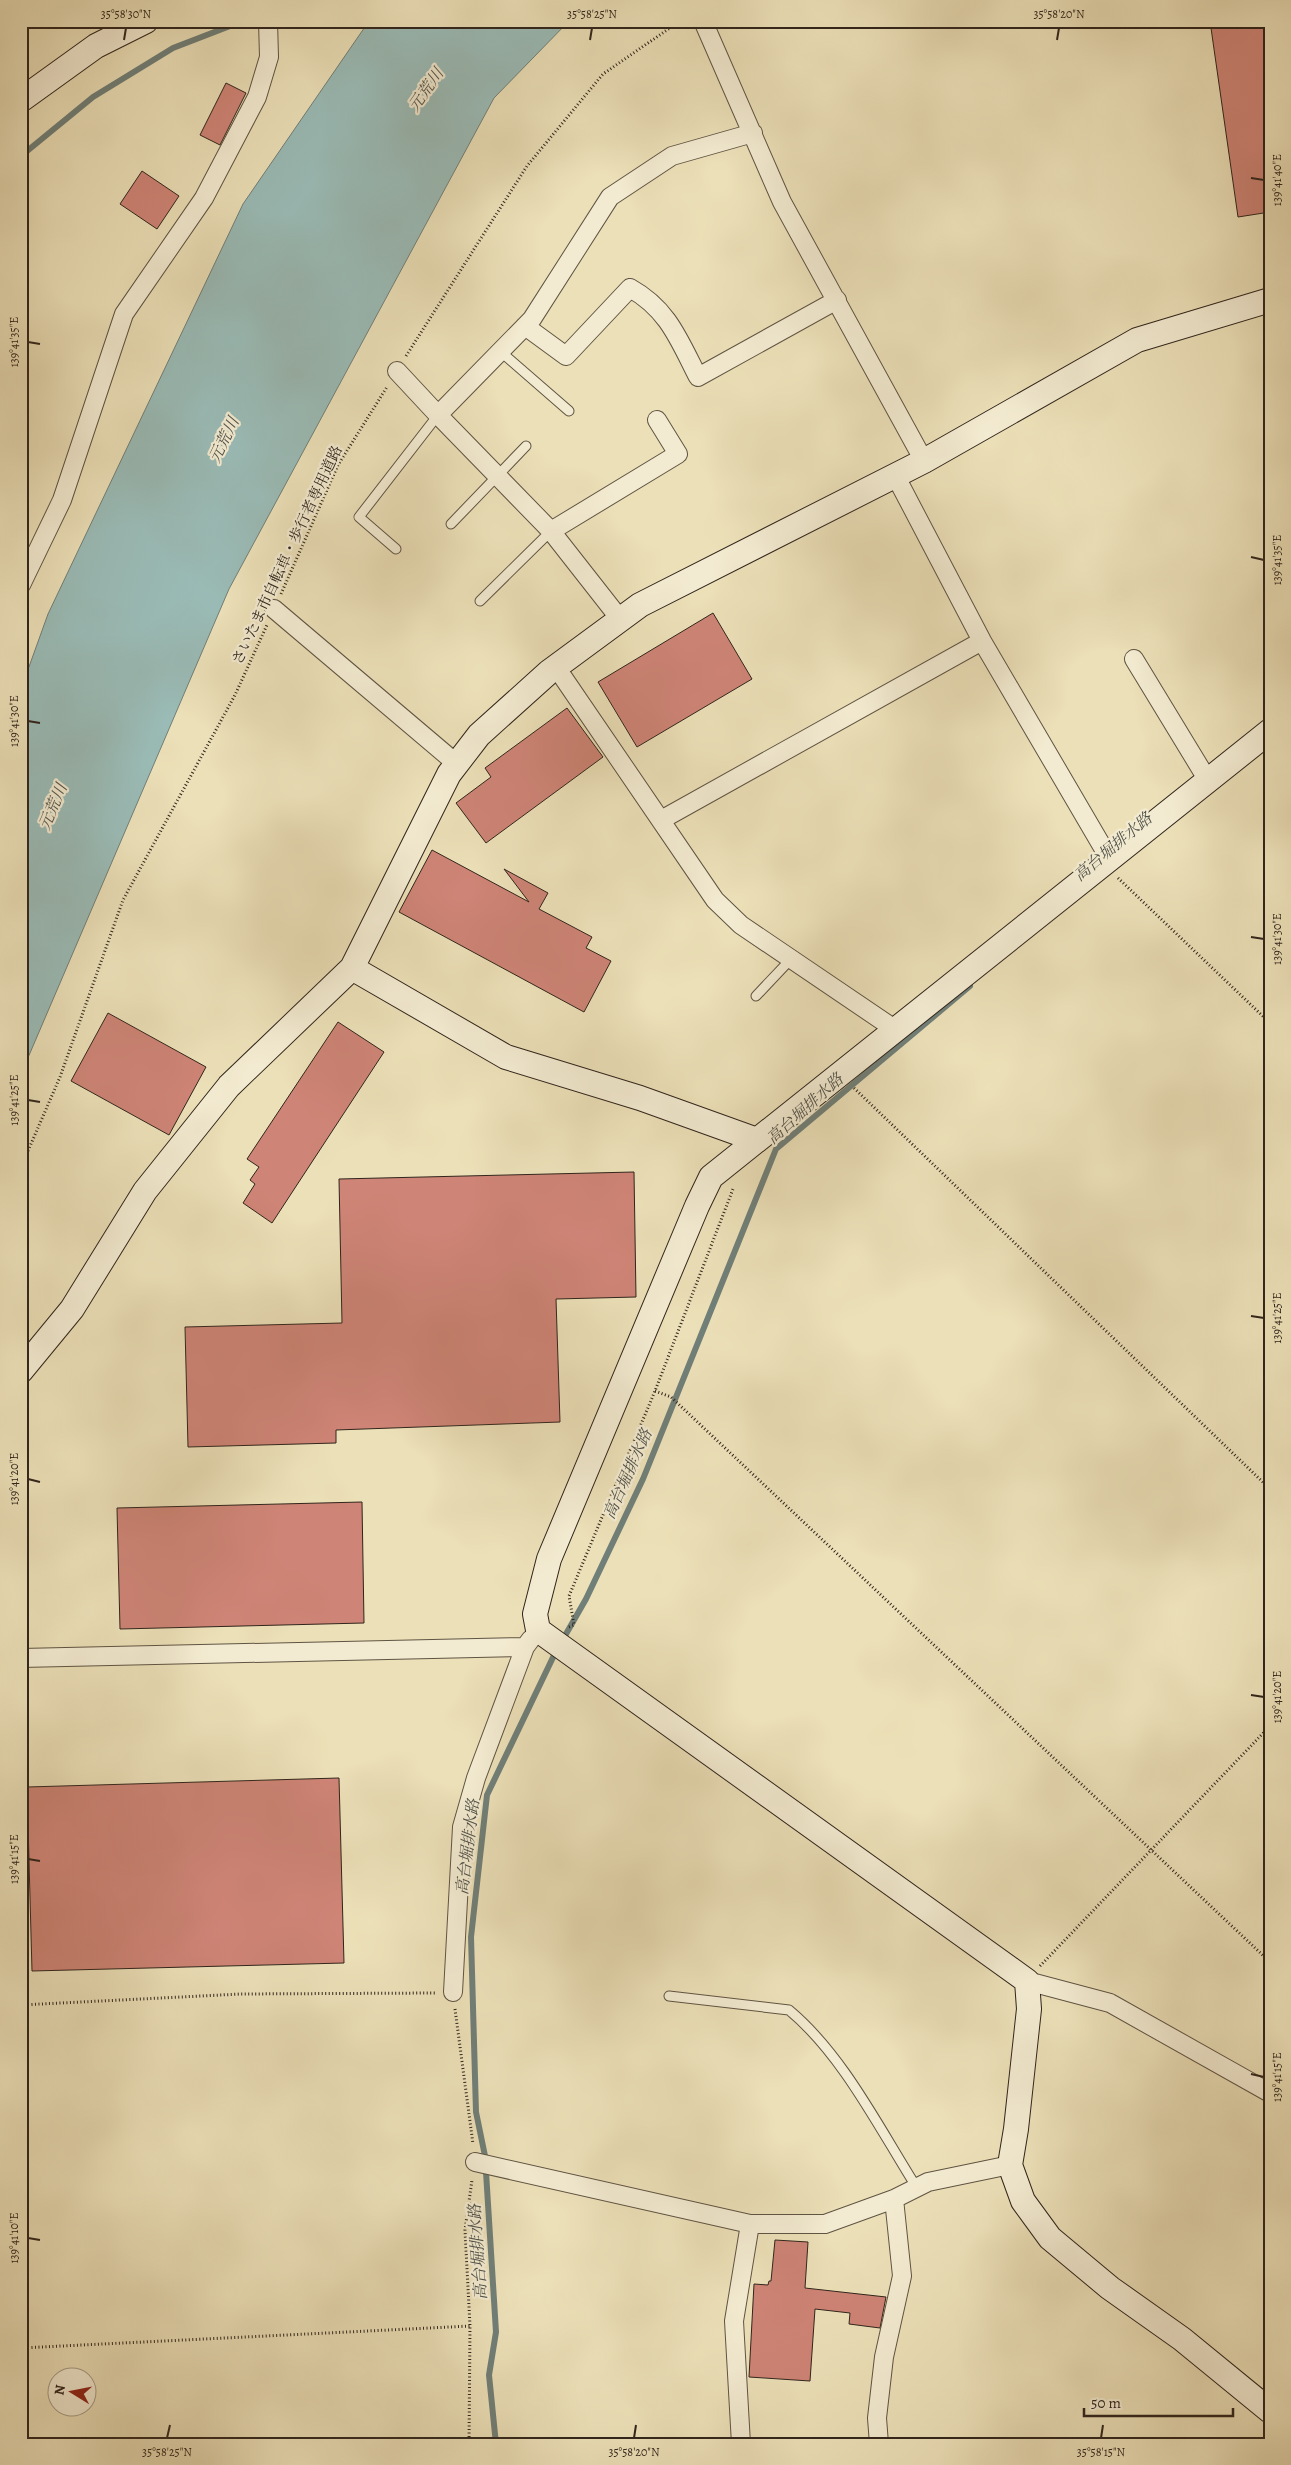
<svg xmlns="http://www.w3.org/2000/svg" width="1291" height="2465" font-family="Alegreya,'Noto Serif JP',serif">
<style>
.water{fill:#9abbb6;stroke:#707f78}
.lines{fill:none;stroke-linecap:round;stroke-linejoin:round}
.stream{stroke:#707f78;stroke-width:6}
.building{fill:#ce8476;stroke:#30251c}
.lane-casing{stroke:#5f5443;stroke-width:11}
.street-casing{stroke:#5f5443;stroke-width:20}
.secondary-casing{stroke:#30251c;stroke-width:26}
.path{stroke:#30251c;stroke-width:3;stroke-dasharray:1 2.5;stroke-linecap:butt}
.lane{stroke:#f3ebd1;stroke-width:9}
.street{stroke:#f3ebd1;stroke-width:18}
.secondary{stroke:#f3ebd1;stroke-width:24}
.ticks{fill:none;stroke:#30251c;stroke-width:2}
.labels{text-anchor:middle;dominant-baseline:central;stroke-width:4.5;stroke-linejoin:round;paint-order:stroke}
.street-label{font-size:15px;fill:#30251c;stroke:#f3ebd1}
.water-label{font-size:16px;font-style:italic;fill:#50524a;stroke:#f3ebd1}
.neatline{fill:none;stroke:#30251c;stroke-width:2}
.ticks-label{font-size:12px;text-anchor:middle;fill:#30251c}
</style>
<rect width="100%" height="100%" fill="#ece0b8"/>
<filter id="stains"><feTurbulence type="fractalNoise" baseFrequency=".004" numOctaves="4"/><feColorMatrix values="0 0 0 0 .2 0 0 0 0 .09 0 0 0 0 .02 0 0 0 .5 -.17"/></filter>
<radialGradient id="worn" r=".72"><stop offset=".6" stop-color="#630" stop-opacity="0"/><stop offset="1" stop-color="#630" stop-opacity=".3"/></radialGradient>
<path class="water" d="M369,21H569L494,98L229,589L21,1074V689L48,614L243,204Z"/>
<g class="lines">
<path class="stream" d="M21,156L93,97L173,48L243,21
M562,1641L586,1599L643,1479L776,1149L970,986
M496,2444L489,2375L496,2332L485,2156L476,2112L471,1937L487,1795L557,1649"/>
</g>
<path class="building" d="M1261,21H1270V212L1238,217L1211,28Z
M226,83L246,93L220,145L200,135Z
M142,171L179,196L157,229L120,204Z
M713,613L752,679L637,747L598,682Z
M567,708L603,757L486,843L456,803L491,777L485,768Z
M432,850L529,902L504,869L548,893L539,909L592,937L586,948L611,961L584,1012L399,912Z
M108,1013L206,1067L169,1135L71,1081Z
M338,1022L384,1052L272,1223L243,1203L255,1184L250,1180L259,1167L247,1159Z
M634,1172L636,1297L556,1299L560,1422L336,1430V1443L188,1447L185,1327L342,1323L339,1179Z
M362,1502L364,1623L120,1629L117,1508Z
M339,1778L344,1963L32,1971L27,1787Z
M775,2240L808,2242L805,2288L886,2297L880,2328L849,2324L850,2313L815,2309L810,2381L749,2377L754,2284L768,2285L769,2281H771Z"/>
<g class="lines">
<g class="lane-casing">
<path id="lane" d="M500,351L569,411
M451,524L526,446
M396,549L359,517L438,415
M480,601L551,531
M756,996L791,959
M669,1996L789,2010C843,2055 879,2128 917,2188"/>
</g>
<g class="street-casing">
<path id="street" d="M703,21L782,202L924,461
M525,326L566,356L630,288C668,309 679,340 698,377L837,300
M397,371L438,415
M895,475L982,641L1109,858
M551,531L678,454L657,420
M21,585L62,500L124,314L204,198L257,97L269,57L268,21
M274,609L457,764
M620,619L551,531L438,415L532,319L610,197L672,156L753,133
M1134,659L1207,779
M556,667L715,900L741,925L896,1030
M661,820L982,641
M21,1658L525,1647
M1027,1981L1110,2003L1270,2093
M453,1992L462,1827L476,1778L525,1647L531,1639
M475,2162L750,2224H825L894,2199L928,2182L1010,2165
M741,2444L734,2321L750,2224
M879,2444L877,2418L884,2357L902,2276L894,2199"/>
</g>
<g class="secondary-casing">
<path id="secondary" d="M21,100L96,46L146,21
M1270,731L711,1177L697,1206L549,1559L535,1614L538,1630L1027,1981L1029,2009L1016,2129L1010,2165L1023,2201L1050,2238L1110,2288L1182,2339L1270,2411
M352,968L506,1057L640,1098L757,1140
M21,1371L72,1309L145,1191L229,1086L352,968L449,774L479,735L549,672L640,605L924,461L1137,340L1270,300"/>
</g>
<path class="path" d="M406,356L527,166L603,74L680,21
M281,594L338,465L387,387
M1118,878L1270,1023
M854,1088L1270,1489
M21,1167L60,1077L123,900L235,695L267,625
M655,1391L671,1397L1270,1962
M569,1627L574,1625L569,1596L655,1391L733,1189
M1040,1966L1270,1726
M21,2005L241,1994L436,1993
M455,2009L473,2144
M21,2348L470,2326
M469,2444L470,2326L465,2230L472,2180"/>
<use href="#lane" class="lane"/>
<use href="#street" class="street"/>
<use href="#secondary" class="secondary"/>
</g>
<path class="ticks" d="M124,40L126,28M590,40L592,28M1057,40L1059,28M1251,178L1264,180M28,342L40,344M1251,557L1264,560M28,721L40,723M1251,937L1264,939M28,1100L40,1102M1251,1316L1264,1318M28,1479L40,1482M1251,1695L1264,1697M28,1859L40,1861M1251,2074L1264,2077M28,2238L40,2240M167,2438L170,2425M634,2438L636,2425M1101,2438L1103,2425"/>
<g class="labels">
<g class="street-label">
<text transform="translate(287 555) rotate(-65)">さいたま市自転車・歩行者専用道路</text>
</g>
<g class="water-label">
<text transform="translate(426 90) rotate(-55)">元荒川</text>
<text transform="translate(224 440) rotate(-64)">元荒川</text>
<text transform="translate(53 807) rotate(-67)">元荒川</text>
<text transform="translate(1113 847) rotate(-40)">高台堀排水路</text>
<text transform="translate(805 1109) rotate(-42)">高台堀排水路</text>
<text transform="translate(628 1474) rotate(-66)">高台堀排水路</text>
<text transform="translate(468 1847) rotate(-83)">高台堀排水路</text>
<text transform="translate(478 2252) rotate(-94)">高台堀排水路</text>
</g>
</g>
<rect width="1291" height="2465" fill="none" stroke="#ece0b8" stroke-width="55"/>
<g transform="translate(72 2392) rotate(280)"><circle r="24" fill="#f3ebd1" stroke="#a59c89"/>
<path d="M0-4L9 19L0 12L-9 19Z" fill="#8f2418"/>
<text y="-8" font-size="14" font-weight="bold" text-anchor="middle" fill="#30251c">N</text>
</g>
<path d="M1084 2408v8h149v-8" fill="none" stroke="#30251c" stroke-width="2.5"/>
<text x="1091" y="2408" font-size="15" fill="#30251c" stroke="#f3ebd1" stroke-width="4" paint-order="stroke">50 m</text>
<rect x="28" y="28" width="1236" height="2410" class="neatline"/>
<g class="ticks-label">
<text x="126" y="18">35°58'30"N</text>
<text x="592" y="18">35°58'25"N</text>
<text x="1059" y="18">35°58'20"N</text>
<text transform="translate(1277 180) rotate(-90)" y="4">139°41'40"E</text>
<text transform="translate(14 342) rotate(-90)" y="4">139°41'35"E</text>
<text transform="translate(1277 560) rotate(-90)" y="4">139°41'35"E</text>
<text transform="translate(14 721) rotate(-90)" y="4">139°41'30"E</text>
<text transform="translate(1277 939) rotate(-90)" y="4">139°41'30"E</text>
<text transform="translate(14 1100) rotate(-90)" y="4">139°41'25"E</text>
<text transform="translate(1277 1318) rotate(-90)" y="4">139°41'25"E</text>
<text transform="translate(14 1479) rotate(-90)" y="4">139°41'20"E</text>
<text transform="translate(1277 1697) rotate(-90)" y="4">139°41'20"E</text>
<text transform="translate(14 1859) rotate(-90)" y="4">139°41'15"E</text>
<text transform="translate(1277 2077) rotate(-90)" y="4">139°41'15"E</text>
<text transform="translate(14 2238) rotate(-90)" y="4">139°41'10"E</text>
<text x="167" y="2456">35°58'25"N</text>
<text x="634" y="2456">35°58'20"N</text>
<text x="1101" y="2456">35°58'15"N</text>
</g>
<rect width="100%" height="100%" filter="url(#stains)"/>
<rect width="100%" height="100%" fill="url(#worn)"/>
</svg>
